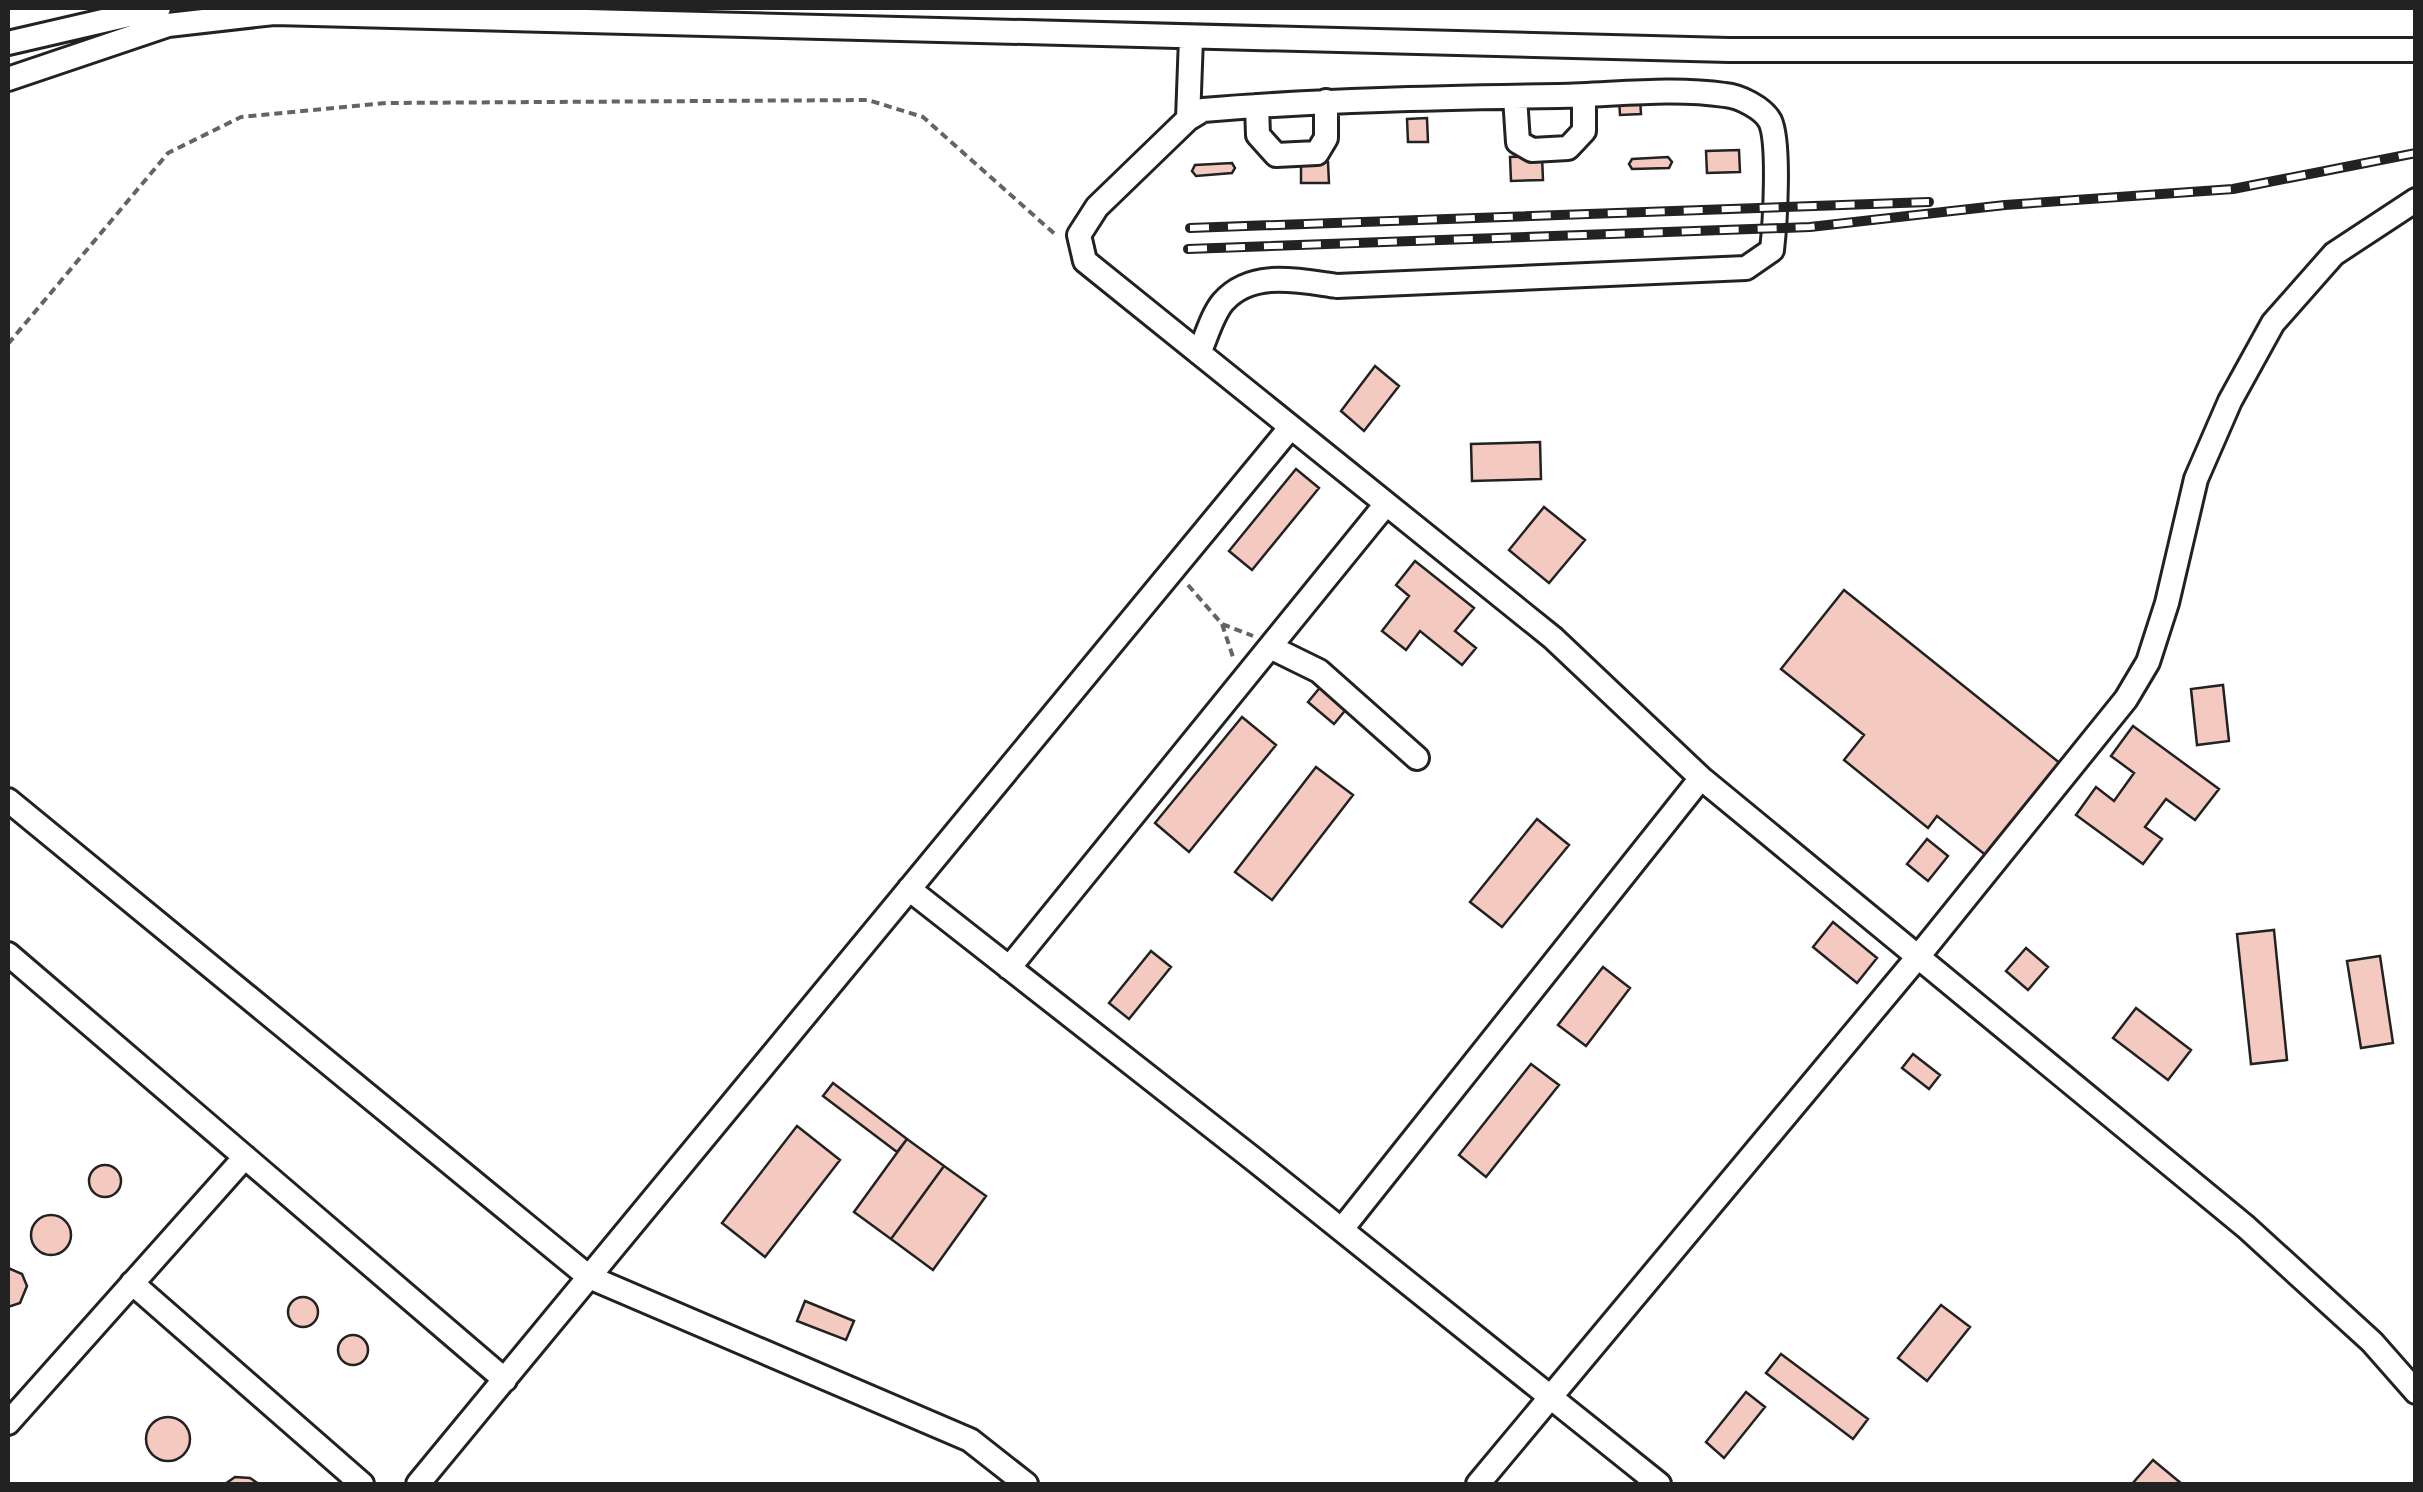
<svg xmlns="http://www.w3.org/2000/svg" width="2423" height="1492" font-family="'Roboto Condensed',sans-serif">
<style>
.building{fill:#f3c9c0;stroke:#222;stroke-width:2.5}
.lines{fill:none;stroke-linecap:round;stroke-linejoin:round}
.minor-casing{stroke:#222;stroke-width:28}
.path{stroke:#646464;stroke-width:4;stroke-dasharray:8 5;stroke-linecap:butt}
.minor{stroke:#fff;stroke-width:22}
.rail-casing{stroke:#222;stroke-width:10}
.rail{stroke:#fff;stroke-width:6;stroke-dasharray:19;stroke-linecap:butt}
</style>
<rect width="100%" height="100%" fill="#fff"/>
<path class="building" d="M1640,98L1641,114L1620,115L1619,99Z
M1427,118L1428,142H1408L1407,119Z
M1739,150L1740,172L1707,173L1706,151Z
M1542,156L1543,180L1511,181L1510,157Z
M1668,157L1672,162L1669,168L1632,169L1629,164L1632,159Z
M1301,162H1328L1329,183H1301Z
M1232,163L1235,168L1232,173L1196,176L1192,171L1195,165Z
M1375,366L1399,386L1364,431L1341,411Z
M1540,442L1541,479L1472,481L1471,444Z
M1296,469L1319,488L1252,570L1229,551Z
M1544,507L1585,540L1549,583L1509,550Z
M1415,561L1474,608L1455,631L1476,648L1462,665L1420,631L1406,650L1382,631L1409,596L1396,585Z
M1844,590L2061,764L1988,857L1937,816L1928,828L1844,760L1864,735L1781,669Z
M1322,685L1348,707L1334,724L1308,702Z
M2223,685L2229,741L2197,745L2191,689Z
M1242,717L1276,745L1189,852L1155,823Z
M2133,726L2219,789L2195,820L2166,799L2145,827L2162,839L2143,864L2076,815L2096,787L2114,801L2134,773L2111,756Z
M1316,767L1353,795L1272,900L1235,872Z
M1537,819L1569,845L1502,927L1470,902Z
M1927,839L1948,856L1928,881L1907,864Z
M1833,922L1877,958L1857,983L1813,947Z
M2274,930L2287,1060L2251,1064L2237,934Z
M2026,948L2048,967L2028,990L2006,971Z
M1151,951L1171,967L1129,1019L1109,1003Z
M2380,956L2393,1043L2361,1048L2347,961Z
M1603,967L1630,988L1586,1046L1558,1025Z
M2136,1008L2191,1050L2168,1080L2113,1038Z
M1913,1054L1940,1075L1929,1089L1902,1068Z
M1531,1064L1559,1085L1486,1177L1459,1155Z
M833,1083L907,1139L897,1152L823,1096Z
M797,1126L840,1160L765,1257L722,1223Z
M907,1139L944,1166L891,1239L854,1212Z
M89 1181a16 16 0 1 1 32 0a16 16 0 1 1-32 0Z
M944,1166L986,1196L933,1270L891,1239Z
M31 1235a20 20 0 1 1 40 0a20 20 0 1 1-40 0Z
M8,1268L22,1274L27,1286L20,1303L8,1307Z
M288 1312a15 15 0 1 1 30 0a15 15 0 1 1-30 0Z
M805,1301L854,1321L846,1340L797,1321Z
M1941,1305L1970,1327L1927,1381L1898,1358Z
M338 1350a15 15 0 1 1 30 0a15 15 0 1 1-30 0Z
M1781,1354L1868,1419L1853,1439L1766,1373Z
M1746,1392L1765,1407L1724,1458L1706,1442Z
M146 1439a22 22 0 1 1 44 0a22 22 0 1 1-44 0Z
M2153,1460L2182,1484H2132Z
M235,1477L250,1478L259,1484H225Z"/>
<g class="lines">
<g class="minor-casing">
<path id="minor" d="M8,43L159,8
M8,79L168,25L274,13L1729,50H2416
M1515,97L1518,142L1532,150L1568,148L1584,131V96
M1257,106L1258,135L1276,155L1317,153L1326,138V101
M1188,119L1191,38
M1199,353C1206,338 1212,315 1223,302C1252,269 1300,281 1337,286L1746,268L1772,250C1775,224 1780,142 1770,121C1763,108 1739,96 1725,95C1670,87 1614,95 1559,96C1440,98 1321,100 1203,110L1188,119L1097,207L1079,235L1085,261L1553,638L1701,778L2246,1227L2372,1342L2416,1392
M1270,647L1319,671L1417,758
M8,800L589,1277L970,1440L1026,1484
M909,889L1252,1158L1659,1484
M8,954L505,1380
M1009,968L1386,504
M1342,1229L1701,778
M132,1283L362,1484
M8,1423L245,1157
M418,1484L1290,428
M1478,1484L1917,958L2126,699L2148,662L2167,603L2196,479L2230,401L2273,323L2334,254L2416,200"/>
</g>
<path class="path" d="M8,344L168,153L241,117L386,103L868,100L923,117L1057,236
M1188,585L1222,624L1253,636
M1222,624L1233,657"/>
<use href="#minor" class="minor"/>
<g class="rail-casing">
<path id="rail" d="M1190,228L1929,202
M1188,249L1810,227L2005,205L2233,189L2416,153"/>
</g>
<use href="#rail" class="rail"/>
</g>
<rect width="2423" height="1492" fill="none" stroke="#222222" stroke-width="20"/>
</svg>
